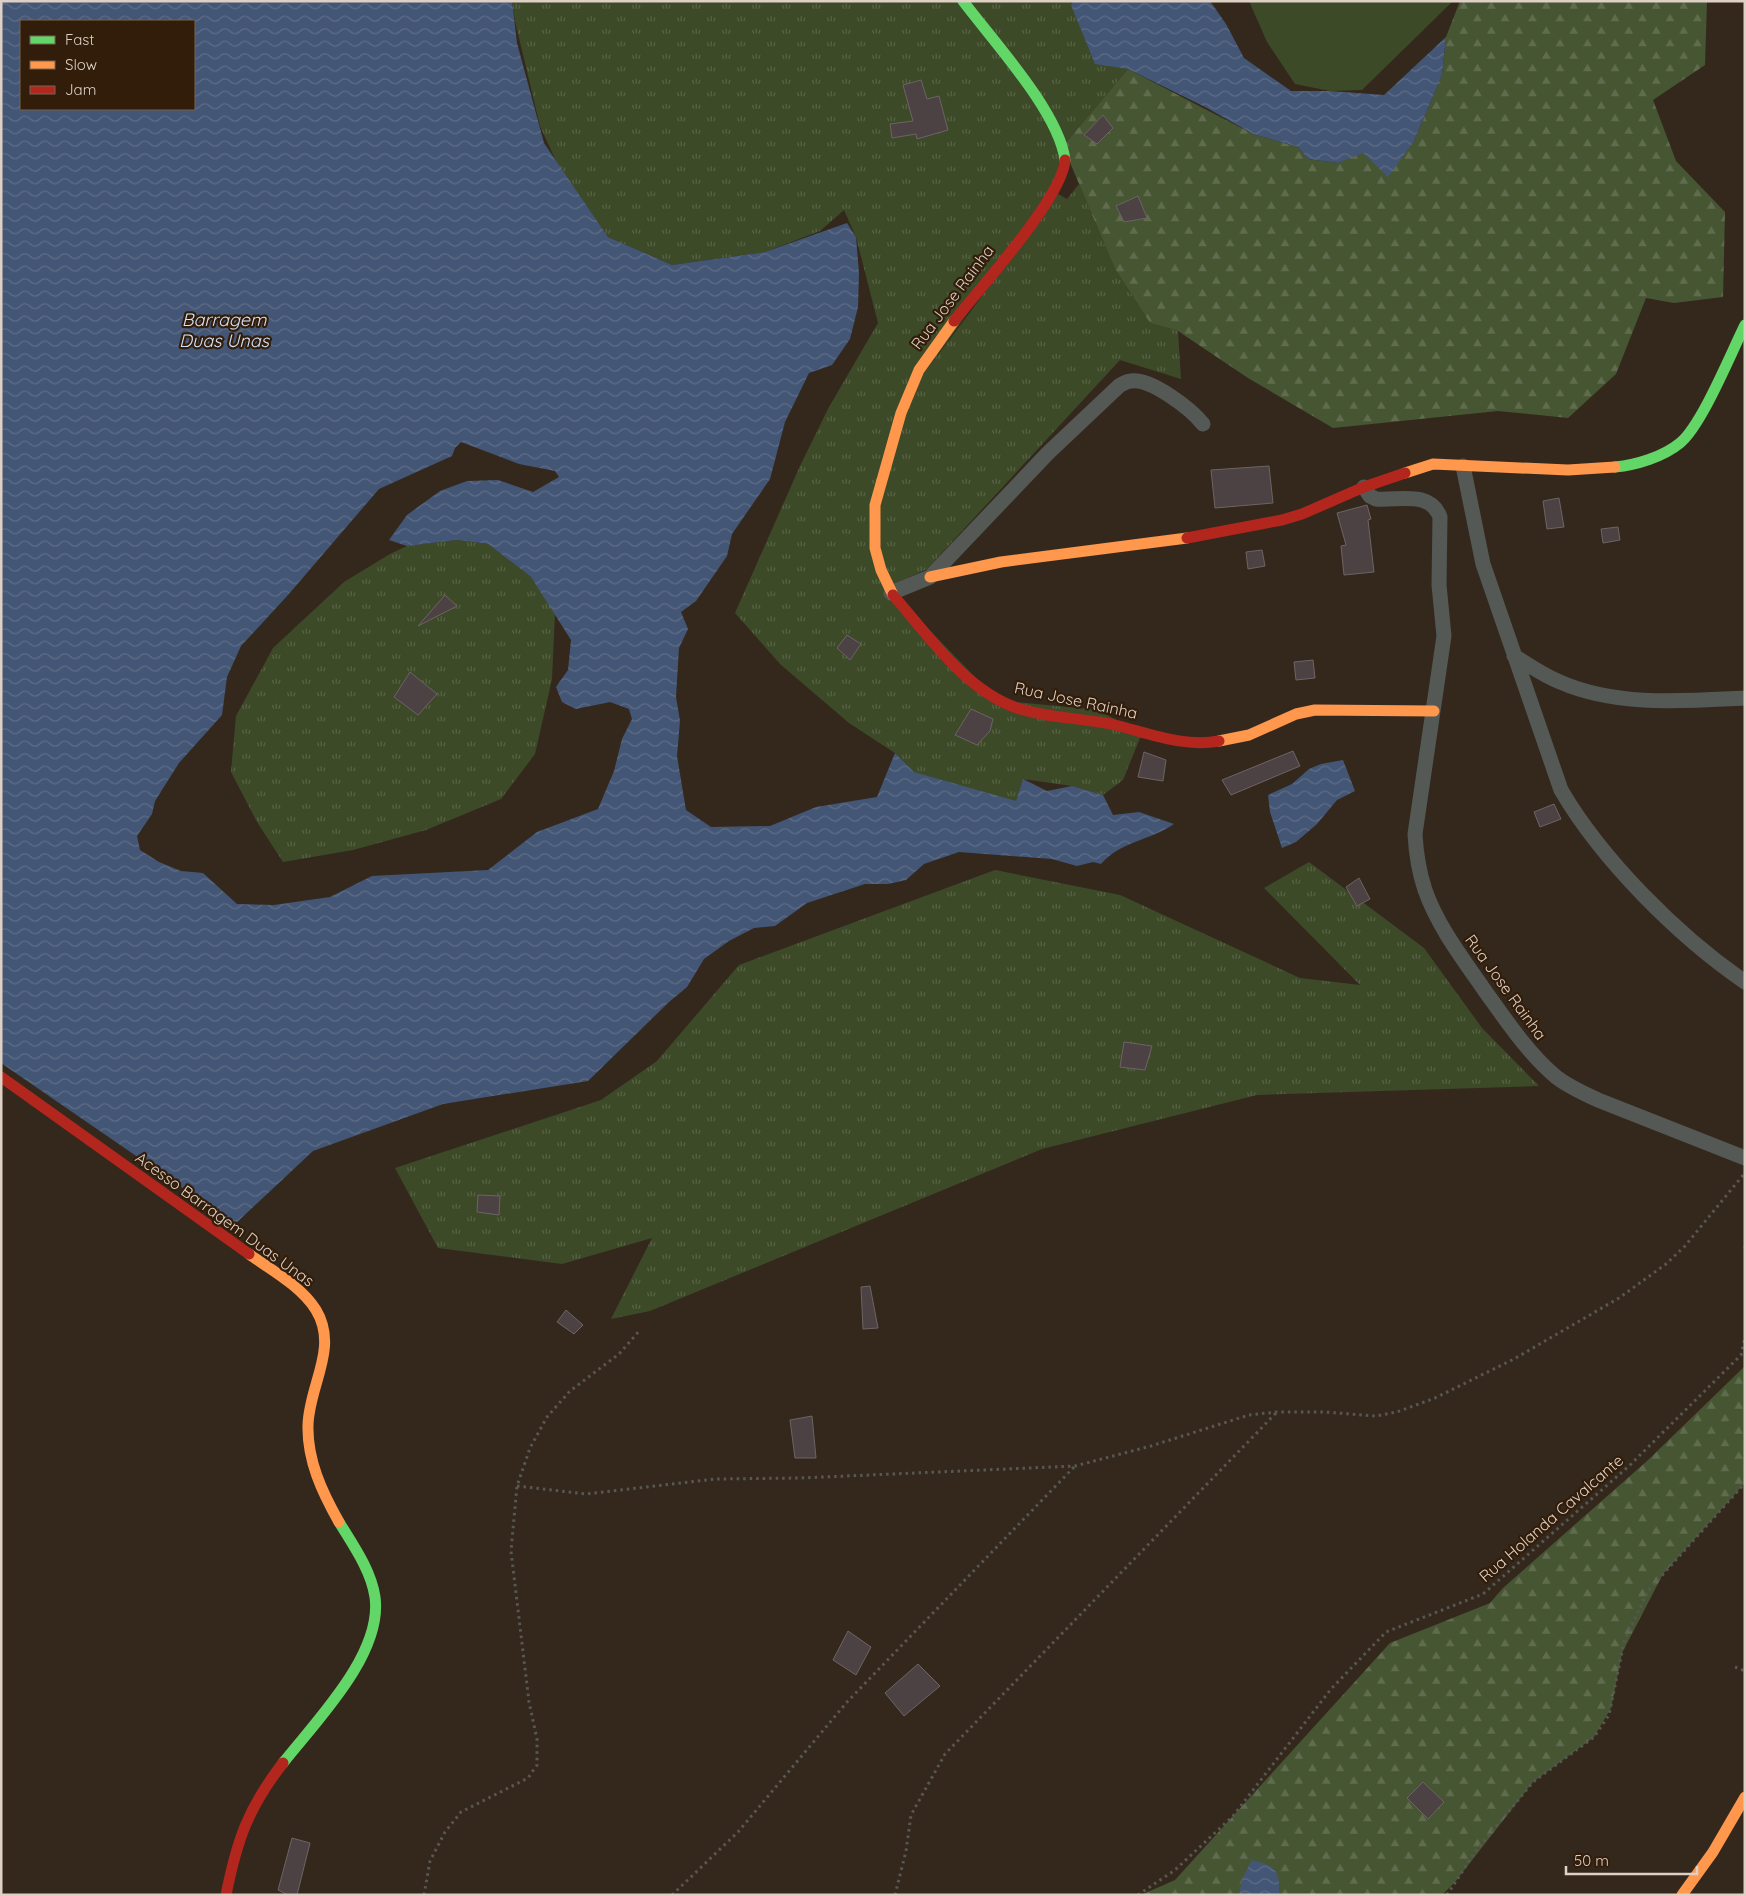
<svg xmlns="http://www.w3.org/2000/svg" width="1746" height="1896" font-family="Quicksand,sans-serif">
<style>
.grass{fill:url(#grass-tufts)}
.forest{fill:url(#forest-firs)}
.garden{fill:#3c4a28}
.water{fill:url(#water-waves);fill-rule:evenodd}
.building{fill:#4c4244;stroke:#6d6464}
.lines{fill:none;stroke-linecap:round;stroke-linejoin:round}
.path{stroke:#585853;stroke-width:3;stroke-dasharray:2.5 4;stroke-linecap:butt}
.street{stroke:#545956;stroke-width:15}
.fast{stroke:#63d668;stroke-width:11}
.slow{stroke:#ff974d;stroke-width:11}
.jam{stroke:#b3261e;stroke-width:11}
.labels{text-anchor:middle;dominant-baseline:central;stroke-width:4.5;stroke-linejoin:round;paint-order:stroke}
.street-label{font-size:16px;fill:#dfd0c5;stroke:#321d0a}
.water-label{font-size:18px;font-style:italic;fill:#d3e3fb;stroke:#321d0a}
</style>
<defs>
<pattern id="grass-tufts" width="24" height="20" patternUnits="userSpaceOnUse" patternTransform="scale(1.25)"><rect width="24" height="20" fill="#3c4a28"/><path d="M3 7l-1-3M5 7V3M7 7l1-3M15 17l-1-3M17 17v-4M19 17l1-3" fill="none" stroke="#586346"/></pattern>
<pattern id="forest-firs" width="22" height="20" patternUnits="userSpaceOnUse" patternTransform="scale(1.25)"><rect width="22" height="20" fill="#465532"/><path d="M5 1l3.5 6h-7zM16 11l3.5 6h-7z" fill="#606c4e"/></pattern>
<pattern id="water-waves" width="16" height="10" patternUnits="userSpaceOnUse" patternTransform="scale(1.25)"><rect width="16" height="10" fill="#435675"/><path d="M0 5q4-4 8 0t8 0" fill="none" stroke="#5e6d87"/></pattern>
</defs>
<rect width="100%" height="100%" fill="#34281d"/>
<path class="grass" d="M512,1H1073L1071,5L1128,69L1063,146L1052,195L927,370L1058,194L1067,199L1079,184L1115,269L1150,323L1178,331L1181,379L1120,360L927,569L888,587L997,700L1097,710L1142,733L1123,780L1103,795L1072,786L1023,779L1016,802L913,772L895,753L849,723L780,664L735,613L800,466L829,407L878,323L856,237L844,210L820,231L765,252L672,265L608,237L556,161L540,126L515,21Z
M457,540L488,544L531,577L555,612L552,679L535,754L501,799L426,830L353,850L283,862L257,822L231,772L236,716L273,648L344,582L390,554L407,546Z
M1309,862L1424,948L1482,1028L1539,1086L1257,1095L1042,1149L650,1311L611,1319L652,1238L562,1264L438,1248L395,1168L601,1100L657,1061L739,965L995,870L1120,895L1300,978L1360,985L1264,888Z"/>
<path class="forest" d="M1460,1H1707L1705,65L1653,100L1676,161L1725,212L1723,297L1674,303L1646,298L1616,374L1568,418L1498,411L1333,428L1248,378L1178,331L1150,323L1115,269L1063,146L1128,69L1253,134L1298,147L1308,159L1338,163L1362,152L1414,141L1442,75L1446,37Z
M1745,1366V1483L1663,1574L1622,1653L1611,1708L1594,1737L1533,1782L1455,1882L1442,1895H1141L1175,1880L1390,1643L1490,1603L1503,1588L1647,1461Z"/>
<path class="garden" d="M1249,1H1453L1362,90L1330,91L1295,84L1267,42Z"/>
<path class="water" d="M1,1H512L517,43L544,143L608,237L672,265L765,252L847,223L856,237L859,273L858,307L850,339L832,365L809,373L785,422L770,479L732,534L727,556L696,601L681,612L688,629L679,648L676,697L680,721L677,756L686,810L711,827L770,826L816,807L877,797L895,753L914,772L1016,801L1023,779L1047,791L1072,786L1103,795L1113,815L1139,812L1174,824C1149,841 1121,841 1101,864L1093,862L1077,866L1052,859L959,852L924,864L906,880L888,884H865L807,903L775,926L754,928L729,941L704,959L687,987L669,1002L588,1081L443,1104L313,1151L235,1224L1,1063ZM21,21H194V109H21ZM461,442L519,464L555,471L559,477L533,492L498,480L467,481L440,491L407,515L389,540L407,546L457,540L488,544L531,577L571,640L568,670L556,687L562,702L576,709L610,702L629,709L632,719L622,739L614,771L598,809L537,832L488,870L372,876L330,897L274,905L237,904L203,873L181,871L159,862L140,850L137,836L152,814L155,801L179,763L222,715L227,677L241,646L288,595L379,489L452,456L455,448Z
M1073,1H1210L1226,24L1244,58L1291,91H1330L1384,95L1446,37L1442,75L1414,141L1388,177L1363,153L1338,163L1308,159L1298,147L1253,134L1207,108L1128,69L1095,64L1071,5Z
M1343,760L1355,791L1337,800L1317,824L1296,842L1282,848L1270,812L1268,795L1292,784L1309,769L1321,764Z
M1252,1860C1276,1866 1280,1870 1279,1895H1239L1242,1879Z"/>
<path class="building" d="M921,80L927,99L939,96L948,130L917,139L916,134L892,138L890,124L913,121L903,85Z
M1103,115L1113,128L1097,144L1084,135Z
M1138,196L1147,218L1124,222L1116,206Z
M1269,466L1273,503L1215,508L1211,470Z
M1559,498L1564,527L1547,529L1543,501Z
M1367,505L1371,519L1368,520L1374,572L1344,575L1341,546L1346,545L1337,513Z
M1618,527L1620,540L1603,543L1601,529Z
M1262,550L1265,566L1248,569L1246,552Z
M445,595L457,606L418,626Z
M847,635L861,644L850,660L837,648Z
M1313,660L1315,678L1296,680L1294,662Z
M410,672L437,694L418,715L394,697Z
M971,709L993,719L990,731L977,745L955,735Z
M1293,751L1300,766L1231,795L1222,780Z
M1144,752L1166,760L1163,781L1138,777Z
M1554,804L1561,819L1540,827L1534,812Z
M1359,878L1370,899L1357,906L1346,887Z
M1124,1042L1152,1046L1145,1070L1120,1067Z
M478,1195L500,1196L499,1215L477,1212Z
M870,1286L878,1328L863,1329L861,1287Z
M566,1310L583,1325L574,1334L557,1322Z
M812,1416L816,1458H795L790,1420Z
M848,1631L871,1647L856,1675L833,1660Z
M918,1664L940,1686L904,1716L885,1693Z
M1423,1782L1444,1802L1428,1819L1407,1798Z
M292,1838L310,1843L297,1895H288L278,1890Z"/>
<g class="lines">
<path class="path" d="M1745,1246V1250
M517,1486L586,1494L716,1479L801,1478L1075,1466L1151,1446L1249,1415L1277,1412H1325L1376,1416L1397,1412L1435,1398L1514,1359L1619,1298L1666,1264L1685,1246L1744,1174
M1735,1667L1745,1671
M424,1895L430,1861L445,1832L461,1812L528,1778L537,1765V1739L529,1702L511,1551L517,1486L530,1448L547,1417L570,1391L619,1354L640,1330
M672,1895L738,1832L847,1702L1075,1466
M895,1895L906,1851L911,1815L945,1754L1276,1413
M1138,1895L1175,1870L1233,1816L1331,1689L1386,1632L1483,1594L1629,1466L1741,1355L1745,1337
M1447,1895L1475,1852L1533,1782L1594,1737L1609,1715L1624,1642L1648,1591L1745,1483"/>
<path class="street" d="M1463,466L1483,564L1561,790C1602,860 1678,936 1745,982
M1364,487L1370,496L1376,499C1399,501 1430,490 1440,517L1439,585L1444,636L1415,834C1416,853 1419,872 1425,890C1438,927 1463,959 1485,991C1506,1020 1527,1052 1555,1076C1567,1086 1583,1093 1598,1100L1745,1158
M891,593L930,577L1048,453L1120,385C1123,384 1127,381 1131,381C1151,378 1191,409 1203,424
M1514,656C1529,665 1544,676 1560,682C1617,707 1684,701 1745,698"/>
<path class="fast" d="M963,1C993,41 1059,112 1065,160
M1615,467C1636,465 1663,457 1680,443C1702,425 1731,353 1745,325
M283,1763C316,1721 383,1654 375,1597C371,1570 353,1545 339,1522"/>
<path class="slow" d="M1405,473L1433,464L1568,470L1615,467
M930,577L1001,562L1187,538
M893,595L881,570L875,548V505L901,413L919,370L954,321
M1219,741L1249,735L1296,714L1315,710L1434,711
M249,1254C271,1270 301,1286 316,1310C339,1348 309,1385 308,1425C307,1460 322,1492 339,1522
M1682,1895L1713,1852L1745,1797"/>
<path class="jam" d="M954,321C980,288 1063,197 1065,160
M1187,538L1282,520L1302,514L1364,487L1405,473
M893,595C928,635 965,690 1017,708C1047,718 1081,718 1111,724C1145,732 1183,748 1219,741
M1,1077L249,1254
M226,1895C237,1840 248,1808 283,1763"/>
</g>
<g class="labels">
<g class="street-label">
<text transform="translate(952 297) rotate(-53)">Rua Jose Rainha</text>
<text transform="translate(1076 700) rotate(12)">Rua Jose Rainha</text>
<text transform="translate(1506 987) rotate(54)">Rua Jose Rainha</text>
<text transform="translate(225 1219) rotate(36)">Acesso Barragem Duas Unas</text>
<text transform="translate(1551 1518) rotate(-41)">Rua Holanda Cavalcante</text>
</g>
<g class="water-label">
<text x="224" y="319">Barragem<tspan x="224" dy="21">Duas Unas</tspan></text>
</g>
</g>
<rect width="1746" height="1896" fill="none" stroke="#dfd0c5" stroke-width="5"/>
<rect x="20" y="20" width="175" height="90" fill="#321d0a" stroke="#776555"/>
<rect x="30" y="36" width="25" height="8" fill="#63d668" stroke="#776555"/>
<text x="65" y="45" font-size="15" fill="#dfd0c5">Fast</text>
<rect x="30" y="61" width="25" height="8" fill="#ff974d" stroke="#776555"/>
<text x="65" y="70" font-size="15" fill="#dfd0c5">Slow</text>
<rect x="30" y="86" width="25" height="8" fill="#b3261e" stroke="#776555"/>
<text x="65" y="95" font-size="15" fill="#dfd0c5">Jam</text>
<path d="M1566 1866v8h131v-8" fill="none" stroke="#dfd0c5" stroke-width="2.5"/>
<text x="1574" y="1866" font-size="15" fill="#dfd0c5" stroke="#321d0a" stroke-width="4" paint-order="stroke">50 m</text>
</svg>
